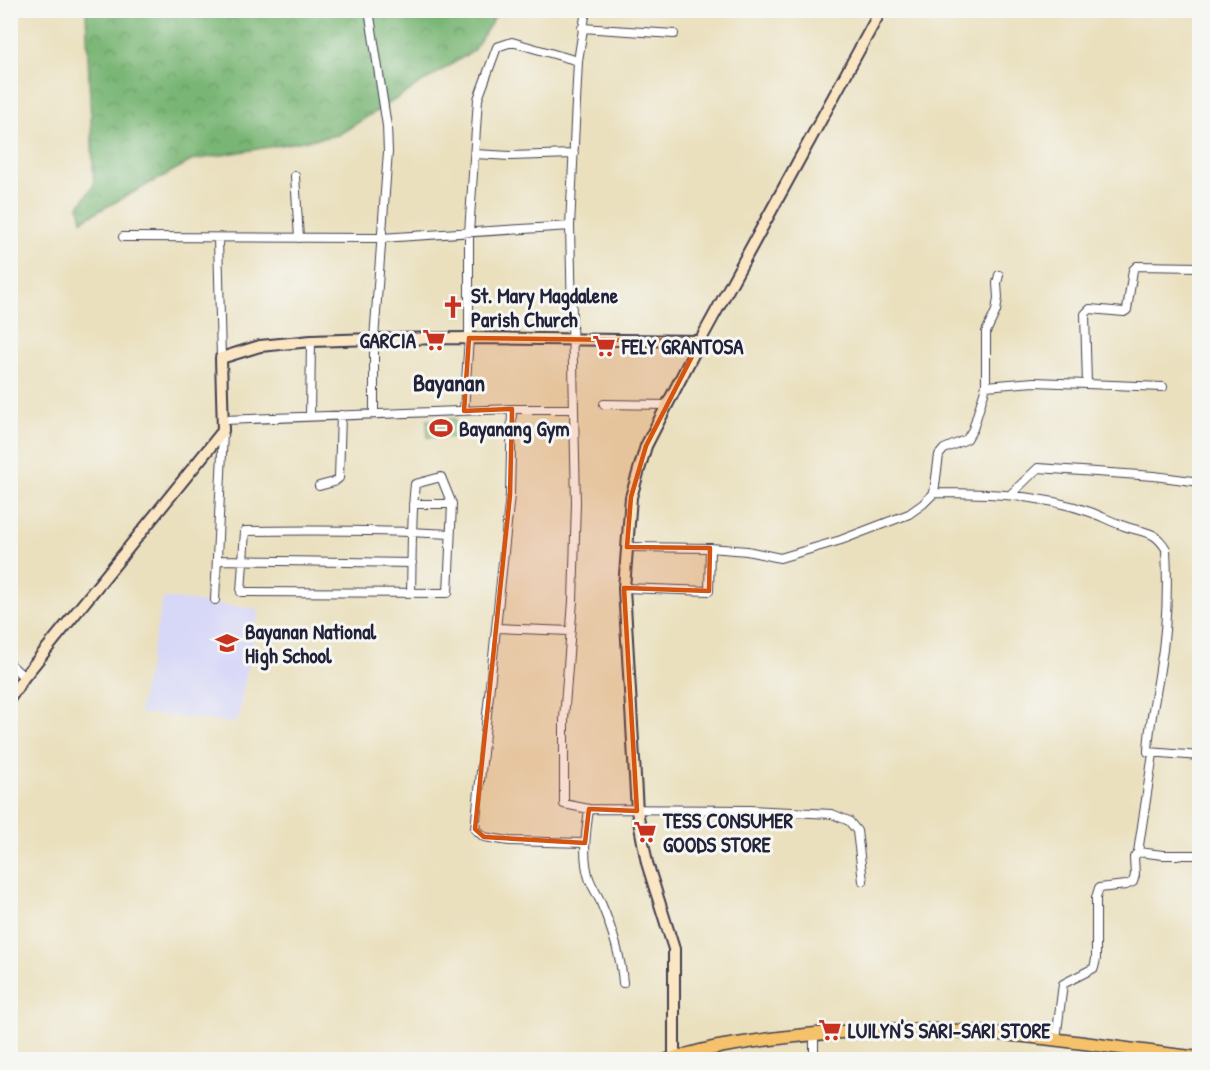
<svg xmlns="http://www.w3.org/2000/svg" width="1210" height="1070" font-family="'Patrick Hand',sans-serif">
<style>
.built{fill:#d7d7f8}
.forest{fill:url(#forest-crowns);stroke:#4e6c58;stroke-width:1.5}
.pitch{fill:#97d489;stroke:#5c7b62;stroke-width:1.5}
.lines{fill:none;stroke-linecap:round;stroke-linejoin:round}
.street-casing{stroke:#403e4f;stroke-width:10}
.secondary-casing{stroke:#403e4f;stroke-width:14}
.primary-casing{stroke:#403e4f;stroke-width:15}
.street{stroke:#fff;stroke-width:8}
.secondary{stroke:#fbe6c4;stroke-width:10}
.primary{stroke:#f5c16b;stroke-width:12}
.marked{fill:#d45411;fill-opacity:0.2;stroke:#d45411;stroke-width:4.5;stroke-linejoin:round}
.labels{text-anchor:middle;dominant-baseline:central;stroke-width:6;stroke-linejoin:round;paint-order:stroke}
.poi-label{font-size:21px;font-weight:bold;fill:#22223b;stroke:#f6f6f2;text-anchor:start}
.quarter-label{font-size:24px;font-weight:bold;fill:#22223b;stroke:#f6f6f2}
</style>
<defs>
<pattern id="forest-crowns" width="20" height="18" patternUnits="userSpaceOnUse" patternTransform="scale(1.5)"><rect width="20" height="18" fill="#79b675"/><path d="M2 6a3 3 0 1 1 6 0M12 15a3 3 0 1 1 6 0" fill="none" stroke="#639461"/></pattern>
</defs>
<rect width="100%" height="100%" fill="#f6f6f2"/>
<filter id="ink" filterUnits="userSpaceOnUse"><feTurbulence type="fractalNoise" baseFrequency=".0167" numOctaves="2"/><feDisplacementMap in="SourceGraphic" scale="12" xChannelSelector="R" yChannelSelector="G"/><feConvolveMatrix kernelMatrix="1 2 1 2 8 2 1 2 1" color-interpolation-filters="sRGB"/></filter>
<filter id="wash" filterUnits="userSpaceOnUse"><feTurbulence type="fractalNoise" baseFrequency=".008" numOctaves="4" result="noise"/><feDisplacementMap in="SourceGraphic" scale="24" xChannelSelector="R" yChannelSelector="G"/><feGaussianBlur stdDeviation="1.35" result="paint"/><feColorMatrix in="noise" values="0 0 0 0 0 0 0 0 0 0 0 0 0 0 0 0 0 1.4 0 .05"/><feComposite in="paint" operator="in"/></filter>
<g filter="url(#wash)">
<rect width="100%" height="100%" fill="#eae0be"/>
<path class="built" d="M163,598L259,609L237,723L139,713Z"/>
<path class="forest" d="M86,11H499L473,51L338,135L193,160L82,220L79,206L94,185Z"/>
<path class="pitch" d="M455,419V437H428L427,420Z"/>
</g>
<g filter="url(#ink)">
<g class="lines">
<g class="street-casing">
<path id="street" d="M369,10L387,126L388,152L374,339V414
M586,10L578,61L570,226L576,503L573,601L564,719V804L589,809C586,832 582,856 589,878C592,887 598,895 601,903C612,929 621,955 623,983
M582,28L674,34
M475,154L510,156L574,154
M295,176L299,238
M123,237L381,238L570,226
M218,238L221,358
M1087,384L1163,387
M986,386V332L996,311L998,298L997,283L999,275
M604,404L667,405
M512,409L510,495L475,829L484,837L509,841L585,843
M464,411L469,338V233L478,99L497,47L512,42L578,61
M310,416L311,341
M224,420L512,409H573
M319,486L334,482L339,478L341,415
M934,493C987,493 1039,494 1090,512C1101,516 1112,522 1124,526C1143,533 1154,529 1166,549C1168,589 1167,630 1160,669C1156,698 1149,722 1148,752L1200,756
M1010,495L1038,468L1154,476L1200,482
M413,504H452
M627,547L710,548L747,551L780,558L841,540L909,514L923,504L934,493L939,455L944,449L967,439L973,429L986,386L1034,382L1087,384L1085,314L1090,309L1124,312L1127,310L1133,270L1137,266L1200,267
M217,560L412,563
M624,588L709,591L710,548
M411,593C412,556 411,520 415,484L441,477L452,504L448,593L241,592L245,531C313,530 382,530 450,534
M215,600L223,432
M496,628L570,631
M10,664L24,677
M589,809L749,810L832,814L849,821L857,831L863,881
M1138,852L1153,754
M814,1035V1060
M1056,1039L1063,984L1094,968L1096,959V898L1099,888L1126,885L1133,882L1135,875L1134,857L1138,852L1163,855H1200"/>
</g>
<g class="secondary-casing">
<path id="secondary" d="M10,698L24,677L223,431L221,358L260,346L311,341L374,339L469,338L700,341
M674,1060V949L647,863L637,811L624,588L631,497L646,446L700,341L881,10"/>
</g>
<g class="primary-casing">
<path id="primary" d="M667,1060C686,1055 705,1049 724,1046C802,1033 881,1026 960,1031C1040,1035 1120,1049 1200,1058"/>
</g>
<use href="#street" class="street"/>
<use href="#secondary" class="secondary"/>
<use href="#primary" class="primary"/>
</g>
</g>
<path class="marked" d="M469,338L700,341L646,446L631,497L627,547L710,548L709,591L624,588L637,811L589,809L585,843L484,837L475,829L510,495L512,409L464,411Z"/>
<defs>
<g id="church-bare" transform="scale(1.8)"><path d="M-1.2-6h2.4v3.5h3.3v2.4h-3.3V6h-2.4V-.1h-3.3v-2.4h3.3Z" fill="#c8321e" stroke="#f6f6f2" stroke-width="2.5" paint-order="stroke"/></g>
<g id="supermarket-bare" transform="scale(1.8)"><path d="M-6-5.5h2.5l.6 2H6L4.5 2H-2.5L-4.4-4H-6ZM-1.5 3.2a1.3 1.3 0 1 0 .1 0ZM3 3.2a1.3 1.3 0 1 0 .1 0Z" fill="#c8321e" stroke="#f6f6f2" stroke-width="2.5" paint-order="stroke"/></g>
<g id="stadium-bare" transform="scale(1.8)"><path d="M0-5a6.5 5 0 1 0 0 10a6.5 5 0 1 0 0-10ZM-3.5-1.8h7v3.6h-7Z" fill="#c8321e" stroke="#f6f6f2" stroke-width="2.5" paint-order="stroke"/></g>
<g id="school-bare" transform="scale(1.8)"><path d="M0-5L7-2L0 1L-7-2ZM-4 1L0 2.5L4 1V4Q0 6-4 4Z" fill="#c8321e" stroke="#f6f6f2" stroke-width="2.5" paint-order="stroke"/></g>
</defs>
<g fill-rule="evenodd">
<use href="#church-bare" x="453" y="307"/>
<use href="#supermarket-bare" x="434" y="340"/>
<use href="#supermarket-bare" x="604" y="346"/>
<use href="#stadium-bare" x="441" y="428"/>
<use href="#school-bare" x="227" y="643"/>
<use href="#supermarket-bare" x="645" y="832"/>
<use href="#supermarket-bare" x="830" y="1030"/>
</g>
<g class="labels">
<g class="poi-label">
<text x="471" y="295">St. Mary Magdalene<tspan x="471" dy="24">Parish Church</tspan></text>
<text x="416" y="340" text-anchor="end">GARCIA</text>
<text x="622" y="346">FELY GRANTOSA</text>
<text x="459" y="428">Bayanang Gym</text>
<text x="245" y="631">Bayanan National<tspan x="245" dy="24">High School</tspan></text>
<text x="663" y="820">TESS CONSUMER<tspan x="663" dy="24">GOODS STORE</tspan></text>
<text x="848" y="1030">LUILYN'S SARI-SARI STORE</text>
</g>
<g class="quarter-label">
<text x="449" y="382">Bayanan</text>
</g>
</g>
<rect width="1210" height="1070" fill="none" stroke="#f6f6f2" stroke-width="36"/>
</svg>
